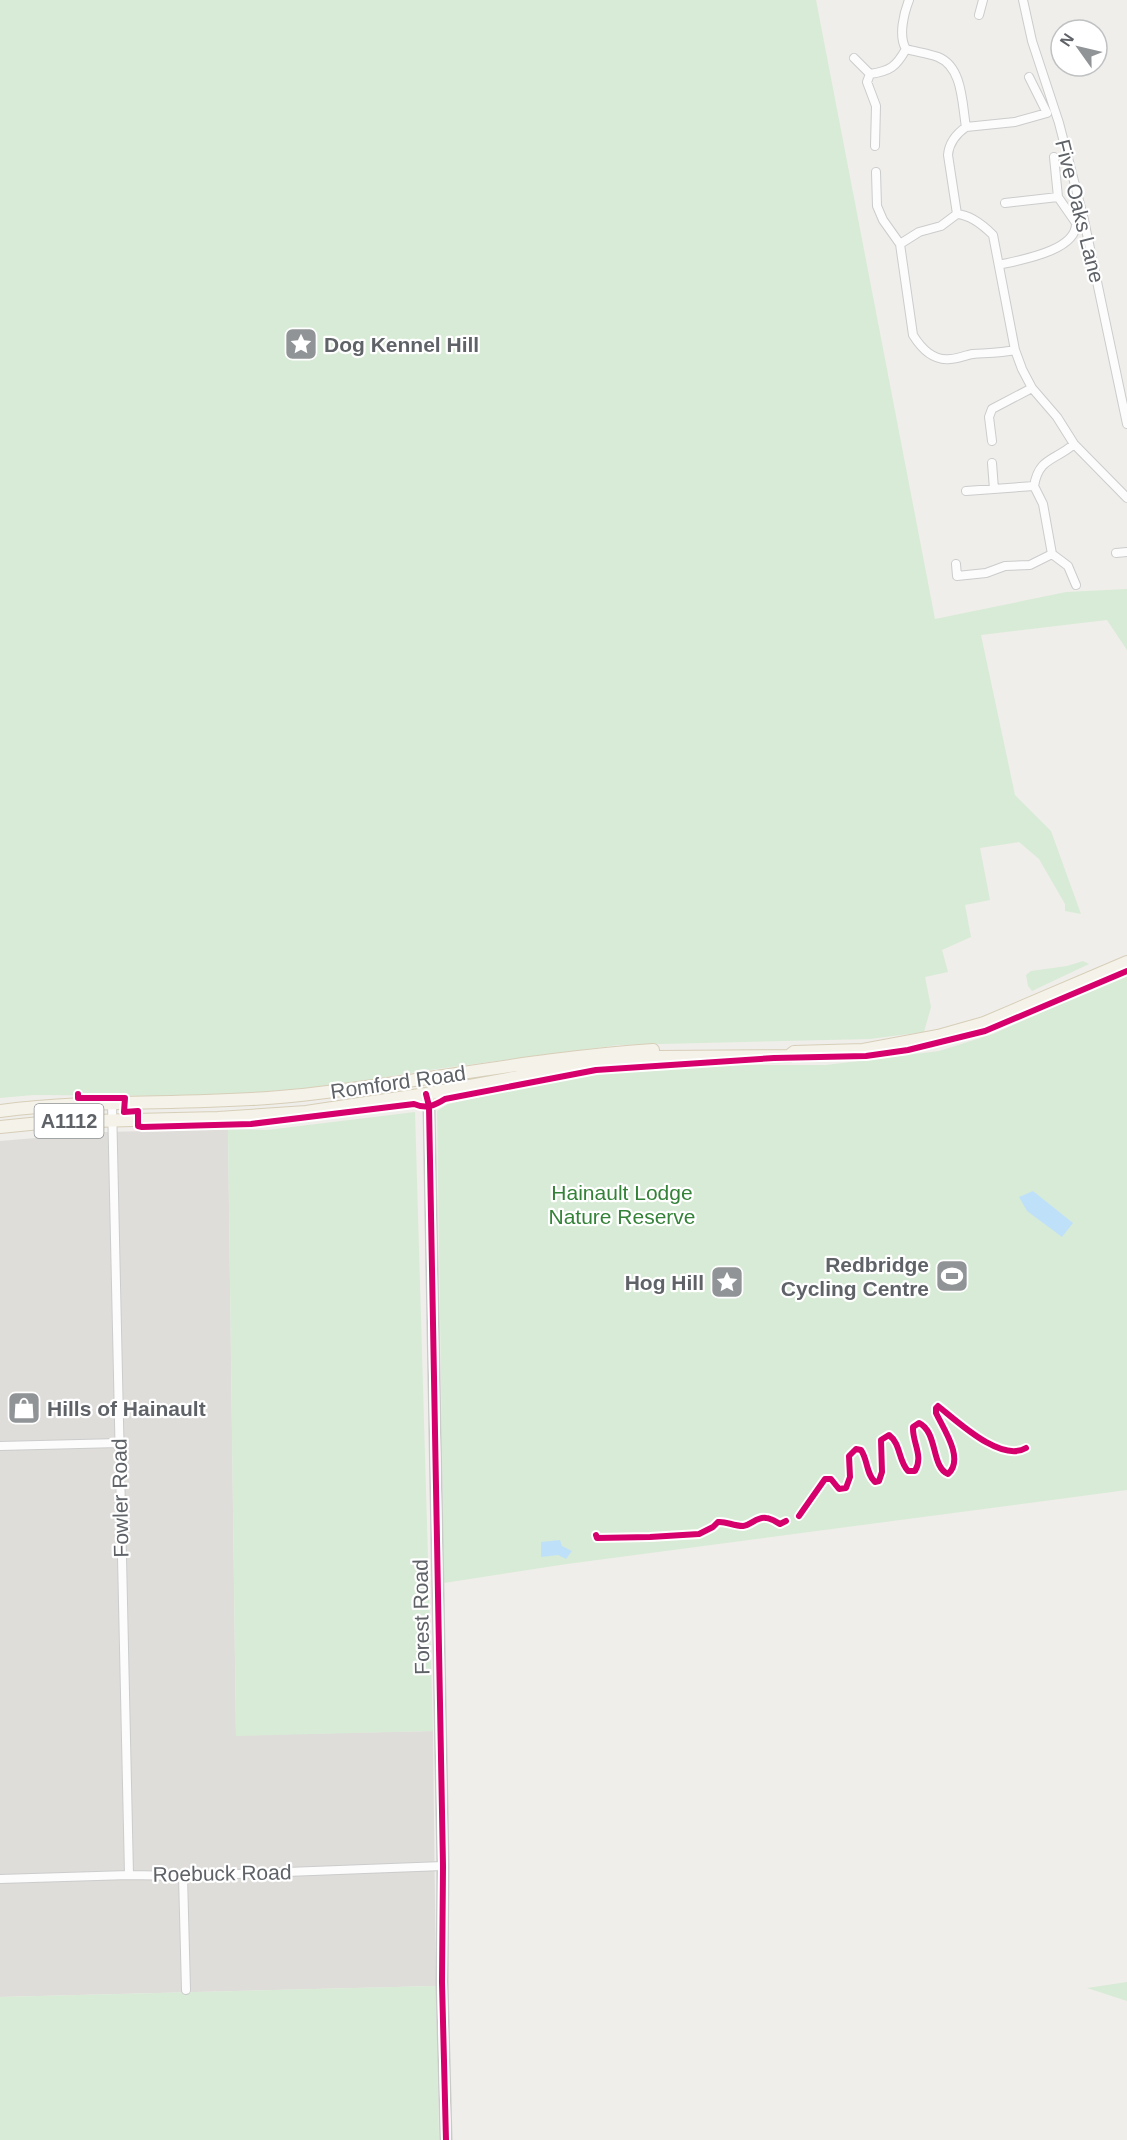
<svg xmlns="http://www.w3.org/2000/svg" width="1127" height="2140" font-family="Arial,sans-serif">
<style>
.industrial{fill:#dfddda}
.green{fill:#d8ebd6}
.water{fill:#bfe0f9}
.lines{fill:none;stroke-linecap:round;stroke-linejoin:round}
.street-casing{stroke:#cbcccc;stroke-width:10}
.secondary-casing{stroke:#cacacb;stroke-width:13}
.primary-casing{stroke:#d7ceb8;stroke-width:14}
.street{stroke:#fdfcfc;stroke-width:8}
.secondary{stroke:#fdfcfc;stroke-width:10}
.primary{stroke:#f4f2e9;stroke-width:12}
.cycleway-casing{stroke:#fff;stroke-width:10}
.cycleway{stroke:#d6006c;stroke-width:6}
.labels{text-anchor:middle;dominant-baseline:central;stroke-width:4.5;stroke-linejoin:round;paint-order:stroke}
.shield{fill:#fff;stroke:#8f9295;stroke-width:1.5}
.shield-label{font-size:20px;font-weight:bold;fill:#5f6368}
.street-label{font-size:21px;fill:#5f6368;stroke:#fff}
.poi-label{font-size:21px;font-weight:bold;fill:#5f6368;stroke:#fff;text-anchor:start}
.park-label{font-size:21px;fill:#348238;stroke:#fff}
</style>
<rect width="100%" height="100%" fill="#efeeea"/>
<path class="industrial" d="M228,1129L236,1735L433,1731L436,1986L0,1997V1141L106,1132Z"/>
<path class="green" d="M0,0H816L935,619L1066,592L1127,589V650L1107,620L981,635L1015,795L1051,831L1081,914L1065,911V904L1039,859L1019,842L980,848L990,900L965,905L971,937L942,950L948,972L925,977L931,1007L924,1032L870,1039L619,1045L429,1070L344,1084L254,1093L169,1096L33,1095L0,1098Z
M1083,961L1089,964L1032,991L1028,986L1026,975L1031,971L1067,966Z
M1127,974V1490L567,1564L444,1583L437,1111L448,1104L598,1072L647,1065H826L939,1051L993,1034Z
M415,1112L433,1731L236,1736L228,1129L267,1130Z
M1127,1982V2001L1087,1988Z
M436,1986L439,2140H0V1997Z"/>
<path class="water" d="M1033,1191L1073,1223L1062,1237L1027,1211L1019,1197Z
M560,1540L562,1546L572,1551L566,1559L558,1555L541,1557V1542Z"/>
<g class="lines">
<g class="street-casing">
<path id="street" d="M1023,0L1032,41L1059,123L1084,220L1127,424
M979,15L983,0
M906,49C916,52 928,53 938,57C963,67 962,104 966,127C956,134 949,143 948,155L957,214
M906,49C898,36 904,13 909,0
M854,58L870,74
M966,127L1015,122L1047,113L1029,77
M875,146L876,106L867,82L870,74C890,71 896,67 906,49
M876,172L877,206L883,220L900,244L913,335C921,348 933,361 950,359C958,359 965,355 973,354C987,353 1001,353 1015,350
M1005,203L1058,197
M957,214C970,215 984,226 993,235L1015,350L1022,369L1032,388L1057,417L1074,444L1127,498
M900,244L919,232L941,226L957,214
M999,265C1020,260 1077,251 1076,223L1058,197L1054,157
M992,441L989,417L992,409L1032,388
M1074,444C1055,461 1039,457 1034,486L1043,504L1052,554L1068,566L1076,585
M992,463L994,489
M966,491L1034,486
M1116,553L1127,552
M956,564L957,576L986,573L1005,566L1030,565L1052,554
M112,1103L129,1875
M0,1446L119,1443
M183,1876L186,1990
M0,1879L129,1875L183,1876L443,1866"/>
</g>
<g class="secondary-casing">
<path id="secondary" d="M426,1094L429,1106L443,1866L442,1982L446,2140"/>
</g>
<g class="primary-casing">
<path id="primary" d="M0,1111C97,1098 194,1106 291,1096C412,1084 532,1058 653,1050
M0,1127L50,1122L218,1118L306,1112L426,1094L594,1063L656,1057L789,1056L794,1052L863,1050L938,1036L984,1023L1127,962"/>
</g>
<use href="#street" class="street"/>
<use href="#secondary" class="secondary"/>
<use href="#primary" class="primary"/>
<g class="cycleway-casing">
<path id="cycleway" d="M78,1094V1098H125L124,1112L138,1111V1126L142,1127L251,1124L414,1104C426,1109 434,1106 445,1099L596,1070L774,1058L866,1056L908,1050L985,1031L1127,971
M426,1094L429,1106L443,1866L442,1982L446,2140
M799,1516L825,1479H831L839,1489L846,1488L850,1477L849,1456L856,1449L861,1450C868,1460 866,1474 875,1482L879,1481L882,1472L881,1440L889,1435C901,1444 898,1460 908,1471H915C924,1456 912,1442 913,1427L919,1423C938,1432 931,1467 948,1474C965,1459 943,1428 936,1413V1408L938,1406C957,1421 1001,1463 1026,1448
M596,1535L597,1538L650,1537L699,1534L713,1527L718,1522C726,1521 733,1526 743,1526C751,1525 758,1516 766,1518C771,1518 776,1522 780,1524L786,1521"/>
</g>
<use href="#cycleway" class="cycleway"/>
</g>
<defs>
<g id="sight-square" transform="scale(1.725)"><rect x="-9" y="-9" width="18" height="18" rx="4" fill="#919496" stroke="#fff"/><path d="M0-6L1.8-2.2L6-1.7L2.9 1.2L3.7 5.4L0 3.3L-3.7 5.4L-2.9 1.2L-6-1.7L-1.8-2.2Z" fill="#fff"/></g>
<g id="stadium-square" transform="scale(1.725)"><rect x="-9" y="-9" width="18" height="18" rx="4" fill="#919496" stroke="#fff"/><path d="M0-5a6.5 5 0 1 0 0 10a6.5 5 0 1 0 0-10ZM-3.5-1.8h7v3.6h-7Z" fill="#fff"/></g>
<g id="shop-square" transform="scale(1.725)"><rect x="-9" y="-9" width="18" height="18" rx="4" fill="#919496" stroke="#fff"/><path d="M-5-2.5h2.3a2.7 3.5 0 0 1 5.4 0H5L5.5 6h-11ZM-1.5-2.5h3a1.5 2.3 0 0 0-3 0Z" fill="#fff"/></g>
</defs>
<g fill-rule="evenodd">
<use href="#sight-square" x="301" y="344"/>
<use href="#stadium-square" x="952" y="1276"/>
<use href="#sight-square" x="727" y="1282"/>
<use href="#shop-square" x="24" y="1408"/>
</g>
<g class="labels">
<rect class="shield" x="34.5" y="1104" width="69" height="34" rx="4.5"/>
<g class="shield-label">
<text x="69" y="1121">A1112</text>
</g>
<g class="street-label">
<text transform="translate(1080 211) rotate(76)">Five Oaks Lane</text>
<text transform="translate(398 1082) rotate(-8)">Romford Road</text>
<text transform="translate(120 1498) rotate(-91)">Fowler Road</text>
<text transform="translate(421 1617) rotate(-91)">Forest Road</text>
<text transform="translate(222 1873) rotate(-1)">Roebuck Road</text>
</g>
<g class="poi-label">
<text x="324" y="344">Dog Kennel Hill</text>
<text x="929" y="1264" text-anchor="end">Redbridge<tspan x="929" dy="24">Cycling Centre</tspan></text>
<text x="704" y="1282" text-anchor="end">Hog Hill</text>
<text x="47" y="1408">Hills of Hainault</text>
</g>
<g class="park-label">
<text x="622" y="1192">Hainault Lodge<tspan x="622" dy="24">Nature Reserve</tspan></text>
</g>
</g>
<g transform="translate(1079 48) rotate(304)"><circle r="28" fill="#ffffff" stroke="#bfc1c3" stroke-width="1.5"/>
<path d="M0-4.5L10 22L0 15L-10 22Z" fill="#919496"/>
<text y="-9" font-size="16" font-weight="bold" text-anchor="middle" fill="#5f6368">N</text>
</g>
</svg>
